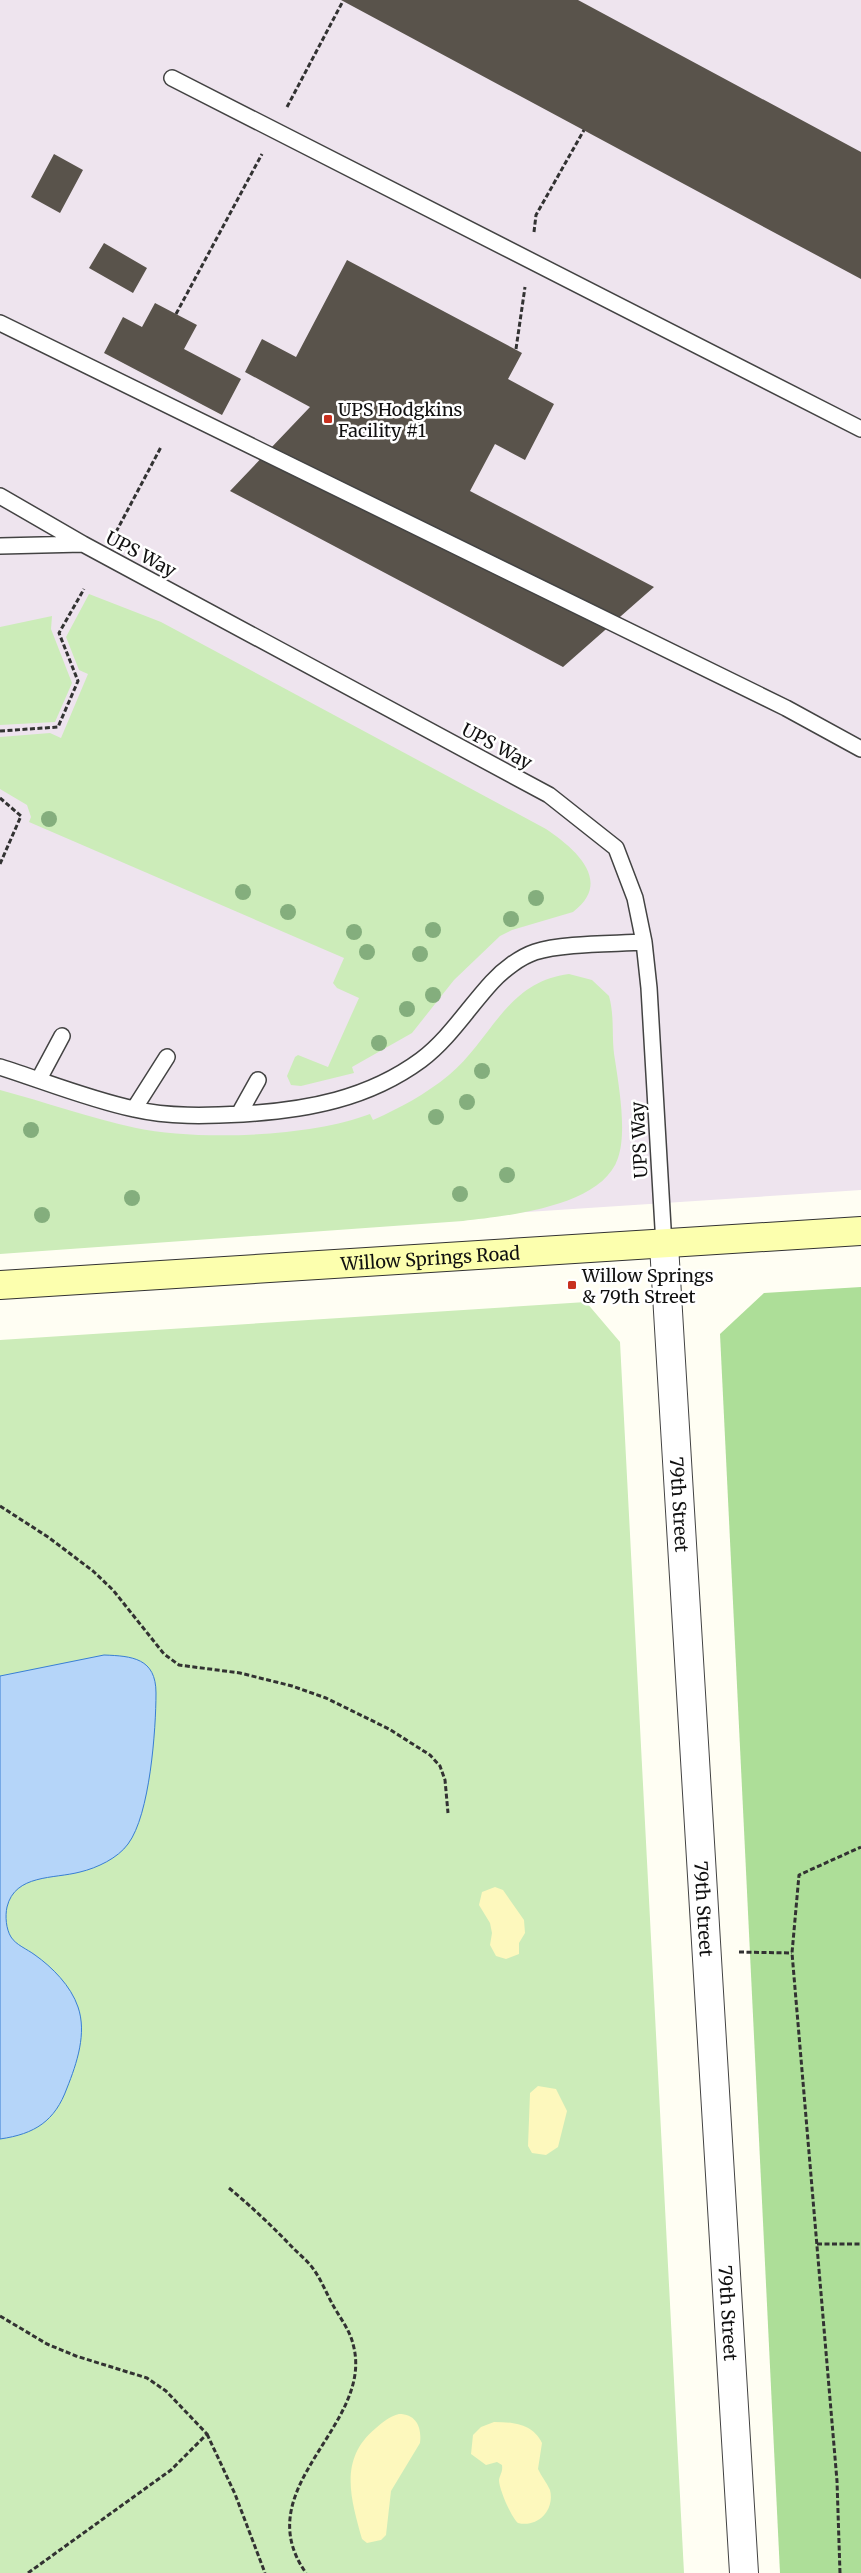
<svg xmlns="http://www.w3.org/2000/svg" width="861" height="2573" font-family="Merriweather,serif">
<style>
.industrial{fill:#eee4ee}
.green{fill:#ccecb9}
.forest{fill:#adde98}
.sand{fill:#fdf8bd}
.water{fill:#b5d5f9;stroke:#387ed4}
.building{fill:#59534b}
.lines{fill:none;stroke-linecap:round;stroke-linejoin:round}
.service-casing{stroke:#434343;stroke-width:18}
.tertiary-casing{stroke:#434343;stroke-width:30}
.secondary-casing{stroke:#323232;stroke-width:30}
.path{stroke:#323232;stroke-width:3;stroke-dasharray:5 2.5;stroke-linecap:butt}
.service{stroke:#fff;stroke-width:15}
.tertiary{stroke:#fff;stroke-width:28}
.secondary{stroke:#fcffae;stroke-width:28}
.tree{fill:#84ae7d}
.poi-dot{fill:#c83120;stroke:#fff;stroke-width:2}
.labels{text-anchor:middle;dominant-baseline:central;stroke-width:5;stroke-linejoin:round;paint-order:stroke}
.poi-label{font-size:18px;fill:#101010;stroke:#fff;text-anchor:start}
.street-label{font-size:18px;fill:#101010;stroke:#fff}
</style>
<rect width="100%" height="100%" fill="#fffef3"/>
<path class="industrial" d="M0,0H861V1190L0,1247Z"/>
<path class="green" d="M89,594L161,622L546,829C574,848 614,881 573,912L512,930L500,936L454,980L412,1033L352,1067L354,1073L301,1086L291,1085L287,1076L295,1057L298,1055L328,1067L359,998L337,988L333,983L344,958L29,822L31,817L27,805L0,789V737L50,733L61,738L88,674L79,670L66,637Z
M52,616L51,629L72,683L55,722L0,725V627Z
M569,974L592,980L609,996C615,1017 611,1039 615,1060C619,1087 627,1132 618,1158C602,1207 506,1216 463,1221L0,1254V1090C45,1102 90,1118 136,1128C199,1141 310,1137 370,1114L373,1120C400,1108 426,1094 449,1075C492,1039 506,982 569,974Z
M586,1302L620,1342L684,2573H0V1340Z"/>
<path class="forest" d="M861,1287V2573H780L720,1334L764,1293Z"/>
<path class="sand" d="M495,1887L503,1890L524,1920L525,1933L519,1943V1954L506,1959L496,1956L490,1945L492,1933L490,1923L479,1905L482,1892Z
M538,2086L556,2089L567,2111L558,2147L546,2155L532,2153L528,2146L530,2093Z
M399,2414C416,2414 422,2427 420,2443L391,2491L386,2535L381,2540L367,2543L362,2539C351,2499 338,2459 376,2428C383,2422 390,2416 399,2414Z
M494,2422C513,2422 533,2424 542,2443L538,2469C541,2476 547,2483 550,2490C555,2510 538,2528 518,2523C511,2517 499,2489 499,2480C500,2474 503,2472 502,2465L497,2462L486,2465L471,2454L473,2435L481,2427Z"/>
<path class="water" d="M104,1655C132,1656 156,1658 156,1693C156,1729 150,1815 128,1844C118,1858 97,1868 80,1872C54,1879 15,1874 7,1907C5,1916 6,1929 11,1937C16,1945 27,1949 35,1955C52,1967 71,1986 78,2007C87,2033 77,2063 67,2088C55,2121 35,2134 0,2139V1676Z"/>
<path class="building" d="M341,0H578L861,152V279Z
M54,154L83,170L60,213L31,197Z
M104,243L147,268L133,293L89,268Z
M347,260L522,353L508,379L554,404L525,460L495,444L470,491L654,587L563,667L230,491L310,407L245,372L262,339L296,357Z
M155,303L197,325L184,349L241,379L222,415L104,353L123,317L142,327Z"/>
<g class="lines">
<g class="service-casing">
<path id="service" d="M172,78L861,429
M0,323L786,708L861,749
M0,496L83,544L549,795L616,848L635,898L644,942L649,988L664,1245
M0,546L83,544
M0,1067C44,1081 88,1099 134,1109C169,1117 206,1116 243,1114C307,1110 368,1099 421,1060C449,1039 468,1008 492,982C503,970 520,957 535,952C562,943 614,944 644,942
M39,1079L62,1036
M134,1109L167,1057
M239,1114L258,1080"/>
</g>
<g class="tertiary-casing">
<g id="tertiary">
<path id="s1" d="M664,1245L744,2573"/>
</g>
</g>
<g class="secondary-casing">
<g id="secondary">
<path id="s2" d="M0,1285L861,1231"/>
</g>
</g>
<path class="path" d="M287,107L343,1
M534,232L536,215L584,130
M176,314L262,154
M516,349L525,287
M116,532L161,447
M0,731L58,727L78,681L59,633L84,589
M0,798L21,816L0,864
M0,1506L48,1537L93,1571L113,1590L164,1654L179,1665L240,1673L292,1686L326,1698L389,1729L430,1755L440,1766L445,1780L448,1813
M739,1952L792,1953
M229,2188C252,2207 273,2227 293,2248C300,2255 309,2262 314,2270C322,2281 327,2295 334,2307C341,2319 350,2331 353,2344C376,2425 245,2487 306,2573
M817,2244H861
M0,2316L47,2344L76,2356L147,2378L166,2391L207,2434L171,2470L28,2573
M207,2434L235,2494L265,2573
M840,2573L837,2481L792,1953L799,1875L861,1847"/>
<use href="#service" class="service"/>
<use href="#tertiary" class="tertiary"/>
<use href="#secondary" class="secondary"/>
</g>
<g class="tree">
<circle cx="49" cy="819" r="8"/>
<circle cx="243" cy="892" r="8"/>
<circle cx="536" cy="898" r="8"/>
<circle cx="288" cy="912" r="8"/>
<circle cx="511" cy="919" r="8"/>
<circle cx="433" cy="930" r="8"/>
<circle cx="354" cy="932" r="8"/>
<circle cx="367" cy="952" r="8"/>
<circle cx="420" cy="954" r="8"/>
<circle cx="433" cy="995" r="8"/>
<circle cx="407" cy="1009" r="8"/>
<circle cx="379" cy="1043" r="8"/>
<circle cx="482" cy="1071" r="8"/>
<circle cx="467" cy="1102" r="8"/>
<circle cx="436" cy="1117" r="8"/>
<circle cx="31" cy="1130" r="8"/>
<circle cx="507" cy="1175" r="8"/>
<circle cx="460" cy="1194" r="8"/>
<circle cx="132" cy="1198" r="8"/>
<circle cx="42" cy="1215" r="8"/>
</g>
<g class="poi-dot">
<rect x="323" y="414" width="10" height="10" rx="2.5"/>
<rect x="567" y="1280" width="10" height="10" rx="2.5"/>
</g>
<g class="labels">
<g class="poi-label">
<text x="338" y="409">UPS Hodgkins<tspan x="338" dy="21">Facility #1</tspan></text>
<text x="582" y="1275">Willow Springs<tspan x="582" dy="21">&amp; 79th Street</tspan></text>
</g>
<g class="street-label">
<text transform="translate(141 554) rotate(28)">UPS Way</text>
<text transform="translate(497 746) rotate(28)">UPS Way</text>
<text transform="translate(639 1140) rotate(-93)">UPS Way</text>
<text stroke="none"><textPath href="#s2" startOffset="431">Willow Springs Road</textPath></text>
<text stroke="none"><textPath href="#s1" startOffset="260">79th Street</textPath></text>
<text stroke="none"><textPath href="#s1" startOffset="665">79th Street</textPath></text>
<text stroke="none"><textPath href="#s1" startOffset="1070">79th Street</textPath></text>
</g>
</g>
</svg>
